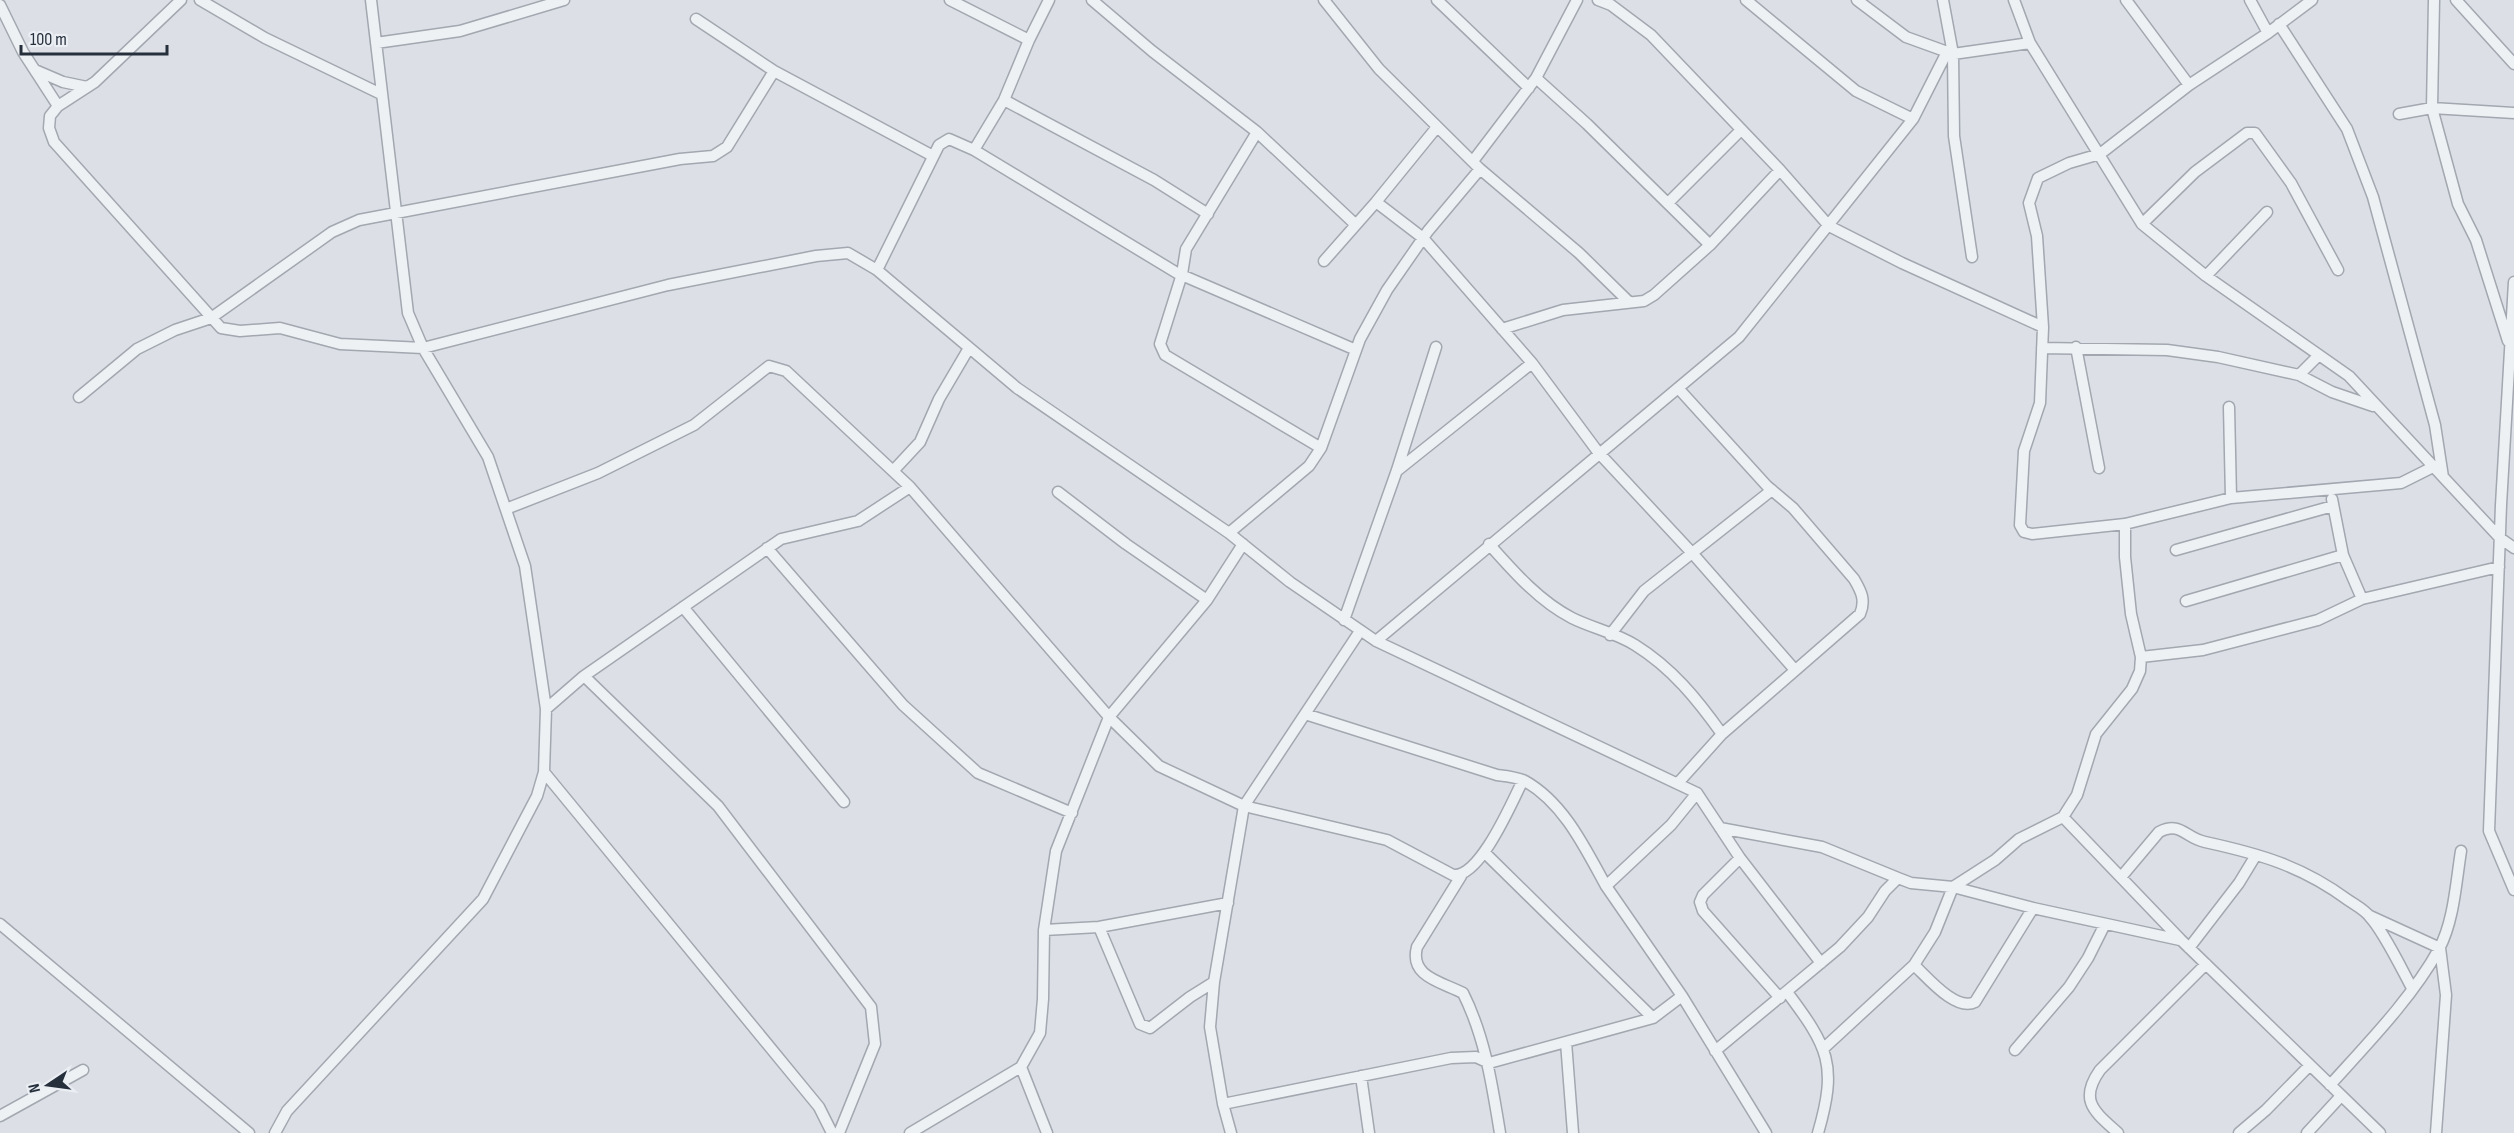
<svg xmlns="http://www.w3.org/2000/svg" width="2514" height="1133" font-family="'Sofia Sans Condensed',sans-serif">
<style>
.lines{fill:none;stroke-linecap:round;stroke-linejoin:round}
.street-casing{stroke:#a2a7b0;stroke-width:13}
.street{stroke:#eef1f4;stroke-width:10}
</style>
<rect width="100%" height="100%" fill="#dce0e6"/>
<g class="lines">
<g class="street-casing">
<path id="street" d="M181,0L95,82L58,106L50,116L49,128L54,142L221,328L240,331L280,328L340,344L423,348L668,285L816,256L848,253L877,270L1017,388L1229,533L1290,582L1376,641L1697,793
M200,0L265,38L381,94
M950,0L1029,40
M1092,0L1152,51L1257,132L1355,224
M1324,0L1379,69L1480,169L1579,253L1629,302
M1437,0L1529,88
M1598,0L1611,5L1651,35L1780,170L1829,226L1902,263L2043,327
M1746,0L1856,91L1913,119
M1857,0L1906,37L1953,54L2030,43
M1943,0L1953,54L1954,136L1972,257
M2014,0L2030,43L2142,224L2206,276L2349,376L2500,538L2514,548
M2126,0L2189,85
M2250,0L2268,33
M2312,0L2268,33L2189,85L2100,154L2069,163L2038,178L2029,203L2037,236L2043,327L2040,403L2024,451L2020,525L2024,532L2032,534L2125,524L2231,498L2401,483L2433,467
M2434,0L2432,108L2458,204L2476,240L2508,341
M2456,0L2514,64
M0,5L23,52L58,106
M696,19L774,71L933,156
M2279,24L2347,129L2373,197L2435,425L2443,477
M376,43L460,31L564,0
M35,70L63,82L87,87
M1536,78L1587,124L1710,245
M1004,100L1154,180L1208,214
M2399,114L2432,108L2514,113
M1257,132L1186,249L1182,274L1160,344L1165,355L1321,448
M974,150L1004,100L1029,40L1049,0
M1473,161L1536,78L1577,0
M1376,202L1423,238L1532,363L1598,452L1693,554L1795,670
M1668,203L1741,130
M2142,224L2195,172L2247,133H2255L2291,183L2338,270
M1324,261L1376,202L1437,127
M877,270L939,145L949,139L974,150L1177,273L1356,350
M2206,276L2267,212
M2514,282L2501,505L2489,831L2514,890
M1502,329L1563,310L1644,301L1654,295L1710,245L1780,170
M2076,347L2099,468
M2042,348L2167,350L2218,357L2299,375L2332,392L2373,406
M2299,375L2318,356
M1678,388L1767,486L1793,508L1854,579C1861,591 1866,600 1860,614L1722,734
M79,397L137,349L175,330L211,318L332,232L359,220L680,159L713,156L727,147L774,71
M2229,407L2231,498
M1398,470L1532,363
M893,471L920,442L939,399L969,348
M1058,492L1126,544L1207,600
M2332,499L2343,555L2362,599
M506,509L598,473L694,425L769,366L786,371L910,487L1109,717L1159,766L1244,806L1387,840L1453,875C1480,878 1512,802 1523,780
M1229,533L1309,466L1321,448L1360,339L1387,290L1428,231L1480,169
M1489,544C1513,571 1539,601 1572,618C1592,628 1616,633 1635,645C1672,668 1697,699 1722,734L1678,783
M767,548L903,705L978,773L1072,813
M2176,550L2333,506
M2186,601L2343,555
M683,607L844,802
M1344,620L1397,470L1436,347
M1610,635L1644,591L1772,490
M1376,641L1739,337L1913,119L1947,52
M2141,657L2203,650L2318,620L2362,599L2499,567
M584,676L718,806L871,1007L875,1044L839,1133
M546,709L584,676L781,539L858,521L910,487
M1305,714L1497,775C1506,776 1517,777 1525,781C1564,803 1585,848 1606,886L1671,825L1697,793L1740,858L1821,963
M544,772L819,1107L832,1133
M2063,817L2181,940L2380,1133
M1720,828L1822,847L1898,878
M1485,853L1653,1018
M1740,858L1703,895L1700,902L1703,911L1780,998
M1461,876L1417,947C1409,977 1442,982 1463,993C1485,1037 1492,1084 1500,1133
M2122,876L2159,832C2181,821 2185,838 2205,842C2260,854 2302,866 2348,900C2355,905 2365,910 2370,917C2384,932 2401,968 2412,988
M1606,886L1682,996L1766,1133
M2370,916L2440,948L2446,995L2436,1133
M0,924L249,1133
M1099,927L1140,1024L1150,1028L1190,997L1214,982
M1044,930L1099,927L1228,903
M2189,948L2239,883L2256,855
M1914,965C1928,978 1956,1012 1975,1002L2033,908
M1787,992C1828,1047 1838,1064 1818,1133
M1566,1042L1573,1133
M1824,1048L1914,965L1935,932L1953,887L2033,908L2180,940
M2015,1050L2069,987L2088,958L2105,924
M1715,1051L1840,947L1868,917L1885,891L1898,878L1911,883L1953,887L1995,860L2019,839L2063,817L2077,795L2096,734L2132,689L2140,671L2141,657L2131,614L2125,557V524
M1021,1067L1047,1133
M1361,1076L1369,1133
M2330,1085C2367,1044 2412,998 2439,949C2454,921 2456,882 2461,851
M1223,1104L1451,1058L1476,1057L1489,1063L1653,1018L1682,996
M0,1116L83,1070
M275,1133L287,1111L483,899L537,796L544,772L546,709L525,566L488,457L423,348L408,313L371,0
M910,1133L1021,1067L1040,1033L1043,999L1044,930L1056,851L1109,717L1207,600L1243,544
M1231,1133L1223,1104L1210,1027L1214,982L1244,806L1360,631
M2118,1133C2095,1112 2078,1101 2100,1070L2206,964
M2239,1133L2266,1110L2309,1066
M2307,1133L2341,1096"/>
</g>
<use href="#street" class="street"/>
</g>
<g transform="translate(48 1085) rotate(257)" stroke="#ebeff4" stroke-width="4.5" paint-order="stroke">
<path d="M0-4.5L10 22L0 15L-10 22Z" fill="#262f3c"/>
<text y="-9" font-size="16" font-weight="bold" text-anchor="middle" fill="#262f3c">N</text>
</g>
<path d="M21 45v9h146v-9" fill="none" stroke="#262f3c" stroke-width="3"/>
<text x="30" y="45" font-size="18" fill="#262f3c" stroke="#ebeff4" stroke-width="4.5" paint-order="stroke">100 m</text>
</svg>
